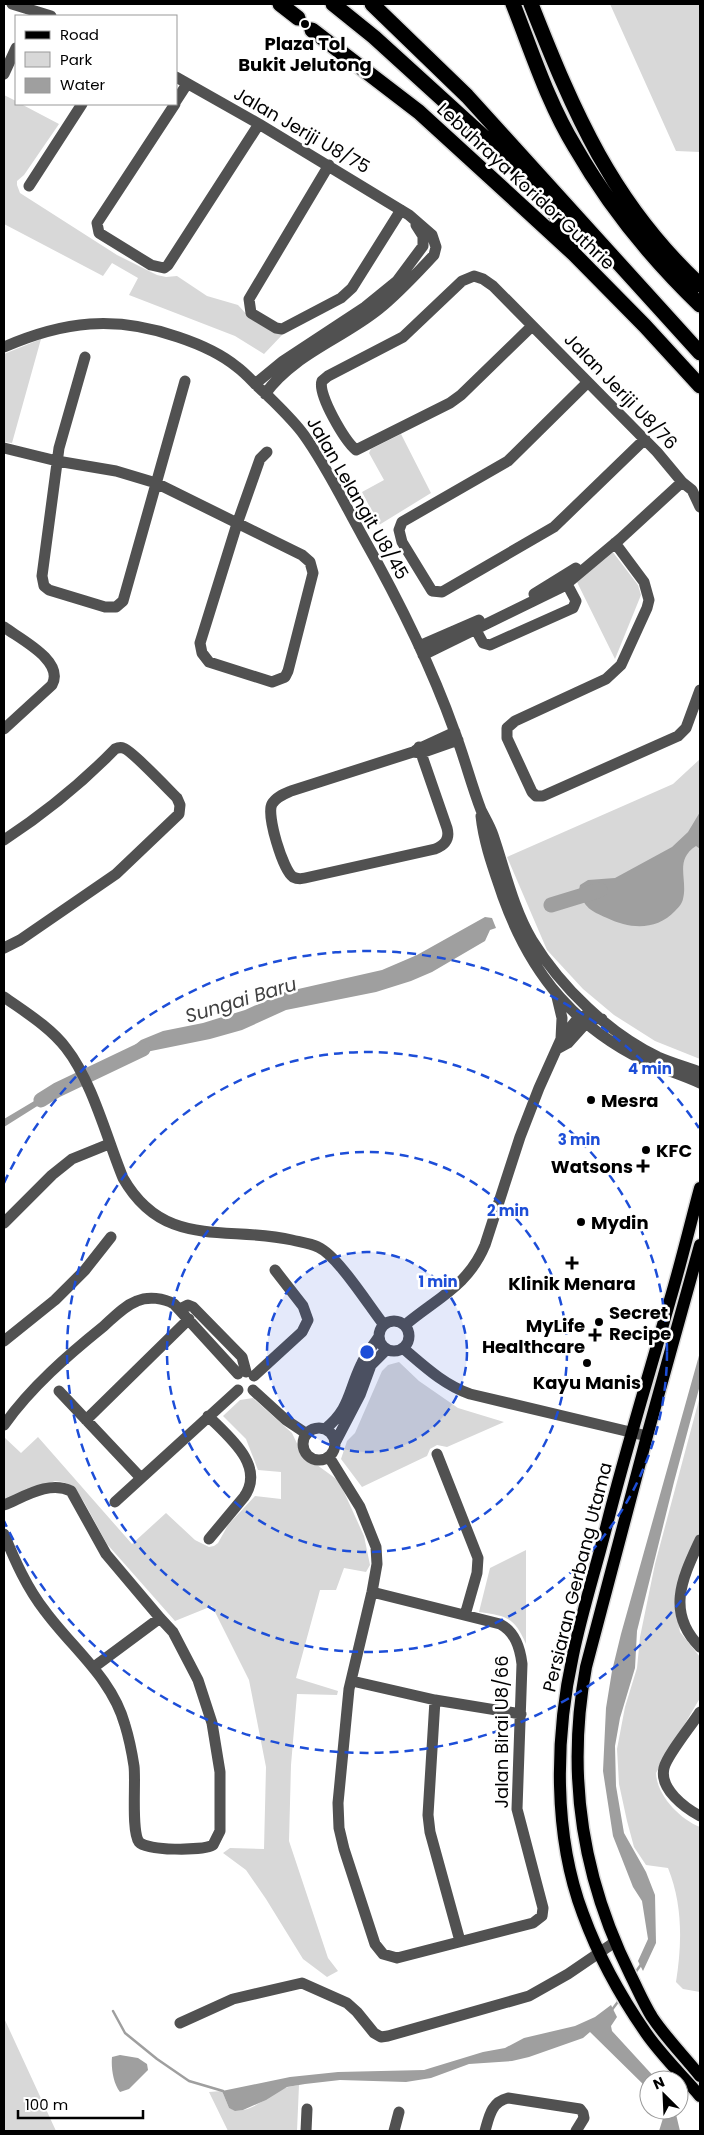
<svg xmlns="http://www.w3.org/2000/svg" width="704" height="2135" font-family="Poppins,sans-serif">
<style>
.green{fill:#d8d8d8}
.water{fill:#9f9f9f}
.lines{fill:none;stroke-linecap:round;stroke-linejoin:round}
.stream{stroke:#9f9f9f;stroke-width:2.5}
.river{stroke:#9f9f9f;stroke-width:15}
.major-casing{stroke:#dbdbdb;stroke-width:15}
.highway-casing{stroke:#dbdbdb;stroke-width:18}
.minor{stroke:#515151;stroke-width:11}
.major{stroke:#000;stroke-width:12}
.highway{stroke:#000;stroke-width:15}
.ring{fill:none;stroke:#1d4ed8;stroke-width:2.5;stroke-dasharray:9 6}
.poi-dot{fill:#000;stroke:#fff;stroke-width:2}
.labels{text-anchor:middle;dominant-baseline:central;stroke-width:5;stroke-linejoin:round;paint-order:stroke}
.poi-label{font-size:18px;font-weight:bold;fill:#000;stroke:#fff;text-anchor:start}
.street-label{font-size:18px;fill:#000;stroke:#fff}
.water-label{font-size:19px;font-style:italic;fill:#404040;stroke:#fff}
.centre{fill:#1d4ed8;stroke:#fff;stroke-width:2.5}
.ring-label{font-size:15px;text-anchor:middle;font-weight:bold;fill:#1d4ed8;stroke:#fff;stroke-width:5;stroke-linejoin:round;paint-order:stroke}
</style>
<rect width="100%" height="100%" fill="#fff"/>
<path class="green" d="M610,4H700V152L676,151Z
M4,95L16,101V104H21L59,124L24,175L17,181V185L20,193L117,255L157,275L166,277L177,276L207,296L238,305L251,319L283,334L264,354L235,336L129,295L138,278L112,263L103,276L4,224Z
M41,339L12,443L4,442V354Z
M401,434L431,493L379,525L362,492L384,480L369,453L371,449Z
M612,551L638,585L641,595L615,659L576,580Z
M700,759V1059L655,1041L614,1015L583,989L547,950L507,857L673,784Z
M399,1362L419,1381L458,1408L504,1422L447,1447L437,1445L430,1449L427,1456L362,1487L341,1459L347,1441L355,1433L382,1371L388,1365Z
M700,1396V1531L681,1574L675,1603L680,1632L700,1657V1698L656,1773C657,1796 680,1819 700,1827V1992L683,1989L676,1982C682,1944 683,1905 668,1868L646,1865L634,1847L627,1821L619,1784L617,1749L625,1707L637,1668L640,1637L655,1564Z
M253,1398L292,1433L302,1454L339,1481L364,1536L370,1565L366,1572L344,1568L336,1590H320L296,1678L338,1691L337,1695L297,1694L291,1765L289,1841L328,1958L338,1971L327,1977L303,1959L266,1899L246,1870L223,1853L230,1848L264,1849L266,1767L249,1680L212,1606L175,1621L107,1544L84,1502L73,1486L63,1482L55,1481L4,1501V1437L21,1453L38,1437L132,1544L166,1513L195,1540L209,1547L214,1546L218,1543L228,1525L255,1496L281,1499V1472L258,1470L246,1439L223,1416L240,1400Z
M526,1550V1644C514,1617 507,1616 479,1612L490,1568Z
M4,2018L56,2131H4Z
M299,2085L297,2131H228L209,2092L222,2091L229,2108C247,2117 265,2098 280,2090C286,2087 293,2086 299,2085Z"/>
<path class="water" d="M700,812V849L696,846C674,860 688,879 683,899C682,904 678,908 675,911C656,931 630,929 607,918C591,911 584,908 579,890L580,885L588,880L615,878L672,847L688,832Z
M485,917L492,918L496,928L490,930L485,941L432,972L411,981L376,992L286,1010L242,1030L210,1039L146,1052L127,1059L124,1054L141,1040L163,1031L203,1023L245,1010L285,992L382,970L417,955Z
M56,1088L58,1093L4,1127V1119Z
M700,1352V1385L674,1482L637,1631L635,1668L620,1718L615,1746L616,1786L624,1833L646,1872L655,1895L656,1943L643,1971L638,1961L648,1939L642,1901L633,1887L613,1836L603,1771L606,1708L612,1671L621,1634Z
M611,2005L617,2017L611,2026L612,2031L657,2080H649V2090L590,2032L583,2038L529,2057L512,2061L469,2064L431,2078L406,2082L340,2080L305,2084L287,2087L266,2100L243,2110L235,2111L229,2108L222,2091L290,2077L338,2072L424,2070L483,2052L505,2048L524,2038L575,2026L595,2017Z
M120,2055L138,2058L147,2064L148,2070L129,2089L120,2092C113,2083 111,2067 112,2057Z
M662,2110H675L680,2131H659L664,2115Z"/>
<g class="lines">
<path class="stream" d="M635,1973L642,1963
M113,2011L125,2033L157,2059L189,2081L223,2091
M611,2011L620,1999"/>
<path class="river" d="M551,905L600,890
M41,1100L57,1090L143,1049"/>
<g class="major-casing">
<path id="major" d="M700,1188C690,1225 681,1263 670,1300C649,1375 626,1449 607,1524C596,1568 582,1611 573,1655C555,1737 553,1835 583,1914C598,1955 621,1997 646,2033C662,2056 682,2075 700,2096
M700,1245L647,1436L586,1667C566,1775 582,1878 631,1976C638,1990 644,2004 652,2017C666,2038 684,2056 700,2076"/>
</g>
<g class="highway-casing">
<path id="highway" d="M280,4L298,18
M333,4L374,37L507,158L552,208L571,248
M372,4L467,96L700,353
M513,4C532,52 548,103 575,147C609,206 651,258 700,305
M531,4C574,113 612,203 700,285
M312,30L419,112L500,186L574,254L645,326L700,386"/>
</g>
<path class="minor" d="M12,4L51,16
M4,74L16,48
M176,77L259,124L409,215L432,235L436,247L434,255C417,273 399,293 379,309C342,339 294,354 265,394
M176,101L187,84
M175,104L97,223L99,233L151,265L164,268L168,265L259,124
M329,165L249,299L251,313L276,328L282,329L341,298L352,288L401,210
M29,186L82,104
M532,326L461,395L450,403L356,450C345,441 317,394 322,381L328,376L403,337L462,281L474,276L483,279L493,286L657,452L682,482L692,490L700,507
M4,347C64,321 115,315 178,337C199,344 220,353 237,367C248,375 256,386 266,394C280,408 293,420 304,435C327,467 344,503 363,537C398,599 430,663 454,730C464,756 471,784 481,810C485,818 490,826 493,835C505,870 513,908 532,940C561,987 608,1033 658,1057C672,1063 686,1067 700,1072
M85,357L59,448L42,576L44,586L49,590L105,607H116L123,601L185,381
M587,383L508,461L402,522L399,530L402,542L432,591L442,592L554,527L645,439
M255,384L283,361L365,307L397,281L423,246V236L416,225
M4,448L57,461L116,471L156,483L302,555L310,562L313,573L288,671L285,677L272,682L209,662L202,653L200,643L237,524L260,459L267,452
M615,543L644,582L649,600L647,608L621,665L606,679L515,721L507,728V738L532,792L536,796H543L678,736L686,728L700,690
M534,594L576,568
M4,627C20,639 65,661 52,685L4,729
M476,630L483,643L490,645L573,608L576,601L567,584
M419,646L479,620
M423,655L564,586L620,539L682,482
M419,747L421,753L447,828C450,839 445,845 435,849L305,878C301,879 297,879 293,877C283,870 266,815 272,804C276,797 284,794 291,791L413,752L421,753L458,740
M416,750L455,732
M481,816C484,844 494,870 503,897C531,975 577,1031 654,1065C669,1071 685,1076 700,1083
M4,840C45,813 81,784 115,749C117,748 121,747 123,748C130,749 169,790 177,798L180,805L179,814L116,874L20,940L4,948
M4,997C25,1012 50,1027 66,1048C92,1081 107,1139 123,1178C164,1250 226,1225 292,1240C300,1242 310,1243 318,1247C338,1256 369,1306 384,1325
M557,997L562,1018L561,1039
M557,1049L568,1043L586,1023L584,1016
M4,1223L52,1175L72,1159L109,1144
M180,1309L188,1305L193,1307L242,1357L246,1372
M379 1336a15 15 0 1 1 30 0a15 15 0 1 1-30 0Z
M405,1325C437,1298 468,1286 485,1245L520,1137L539,1088L561,1039L579,1017L602,1019
M4,1341L55,1300L85,1270L111,1237
M404,1349C424,1366 444,1385 470,1394L647,1436
M254,1376L302,1332L308,1320L303,1306L275,1270
M253,1390L286,1420L307,1434
M59,1391L140,1477
M208,1416C229,1437 266,1466 244,1497L209,1539
M86,1420L189,1319
M4,1425C31,1387 68,1355 104,1326C114,1317 124,1306 137,1301C148,1296 164,1298 174,1304L238,1374
M303 1444a16 16 0 1 1 32 0a16 16 0 1 1-32 0Z
M325,1429C350,1409 348,1392 361,1365C365,1355 372,1347 378,1338
M335,1443L360,1395L371,1365L386,1350
M437,1454L478,1558L477,1573L465,1615
M329,1457L360,1507L376,1547L377,1564L372,1592L349,1689L338,1803L339,1828L344,1849L375,1944L383,1954L397,1958L533,1923L542,1916L543,1908L517,1809L522,1664C520,1647 515,1632 500,1624L372,1592
M115,1502L238,1390
M4,1505C24,1497 49,1480 71,1491L106,1554L160,1618L173,1632L198,1680L212,1723L220,1772V1831L213,1845C202,1851 147,1851 139,1842C131,1831 136,1782 134,1766C132,1753 129,1738 125,1725C112,1678 73,1649 45,1611C27,1588 15,1561 4,1534
M700,1540C683,1577 665,1612 700,1647
M94,1667L160,1618
M352,1681L435,1700L521,1714
M435,1700L428,1815L430,1832L460,1941
M700,1712C692,1725 667,1755 664,1768C659,1789 685,1808 700,1816
M180,2023L233,1999L302,1983L347,2003L357,2012L374,2033L381,2037L388,2036L529,1996L568,1974L615,1942
M306,2131L307,2109
M394,2131L399,2112
M485,2131C489,2117 491,2102 508,2098L580,2109L583,2113L584,2118L576,2131"/>
<use href="#major" class="major"/>
<use href="#highway" class="highway"/>
</g>
<circle cx="367" cy="1352" r="100" fill="#1d4ed8" fill-opacity=".12"/>
<g class="ring">
<circle cx="367" cy="1352" r="100"/>
<circle cx="367" cy="1352" r="200"/>
<circle cx="367" cy="1352" r="300"/>
<path d="M699 1576A400 400 0 0 1 4 1521M4 1183A400 400 0 0 1 699 1128"/>
</g>
<g class="poi-dot">
<circle cx="305" cy="24" r="5"/>
<circle cx="591" cy="1100" r="5"/>
<circle cx="646" cy="1150" r="5"/>
<path d="M640.5 1158.5h5v5h5v5h-5v5h-5v-5h-5v-5h5z"/>
<circle cx="581" cy="1222" r="5"/>
<path d="M569.5 1255.5h5v5h5v5h-5v5h-5v-5h-5v-5h5z"/>
<circle cx="599" cy="1322" r="5"/>
<path d="M592.5 1327.5h5v5h5v5h-5v5h-5v-5h-5v-5h5z"/>
<circle cx="587" cy="1363" r="5"/>
</g>
<g class="labels">
<g class="poi-label">
<text x="305" y="43" text-anchor="middle">Plaza Tol<tspan x="305" dy="21">Bukit Jelutong</tspan></text>
<text x="601" y="1100">Mesra</text>
<text x="656" y="1150">KFC</text>
<text x="633" y="1166" text-anchor="end">Watsons</text>
<text x="591" y="1222">Mydin</text>
<text x="572" y="1283" text-anchor="middle">Klinik Menara</text>
<text x="609" y="1312">Secret<tspan x="609" dy="21">Recipe</tspan></text>
<text x="585" y="1325" text-anchor="end">MyLife<tspan x="585" dy="21">Healthcare</tspan></text>
<text x="587" y="1382" text-anchor="middle">Kayu Manis</text>
</g>
<g class="street-label">
<text transform="translate(302 130) rotate(30)">Jalan Jeriji U8/75</text>
<text transform="translate(526 186) rotate(43)">Lebuhraya Koridor Guthrie</text>
<text transform="translate(621 391) rotate(46)">Jalan Jeriji U8/76</text>
<text transform="translate(358 498) rotate(60)">Jalan Lelangit U8/45</text>
<text transform="translate(577 1577) rotate(-76)">Persiaran Gerbang Utama</text>
<text transform="translate(501 1732) rotate(-90)">Jalan Birai U8/66</text>
</g>
<g class="water-label">
<text transform="translate(241 1000) rotate(-17)">Sungai Baru</text>
</g>
</g>
<circle cx="367" cy="1352" r="8" class="centre"/>
<g class="ring-label">
<text x="650" y="1074">4 min</text>
<text x="579" y="1145">3 min</text>
<text x="508" y="1216">2 min</text>
<text x="438" y="1287">1 min</text>
</g>
<rect width="704" height="2135" fill="none" stroke="#000000" stroke-width="10"/>
<rect x="15" y="15" width="162" height="90" fill="#ffffff" stroke="#999999"/>
<rect x="25" y="31" width="25" height="8" fill="#000000" stroke="#999999"/>
<text x="60" y="40" font-size="15" fill="#000000">Road</text>
<rect x="25" y="52" width="25" height="15" fill="#d8d8d8" stroke="#999999"/>
<text x="60" y="65" font-size="15" fill="#000000">Park</text>
<rect x="25" y="78" width="25" height="15" fill="#9f9f9f" stroke="#999999"/>
<text x="60" y="90" font-size="15" fill="#000000">Water</text>
<g transform="translate(664 2095) rotate(336)"><circle r="24" fill="#ffffff" stroke="#999999"/>
<path d="M0-4L9 19L0 12L-9 19Z" fill="#000000"/>
<text y="-8" font-size="14" font-weight="bold" text-anchor="middle" fill="#000000">N</text>
</g>
<path d="M18 2110v8h125v-8" fill="none" stroke="#000000" stroke-width="2.5"/>
<text x="25" y="2110" font-size="15" fill="#000000" stroke="#ffffff" stroke-width="4" paint-order="stroke">100 m</text>
</svg>
